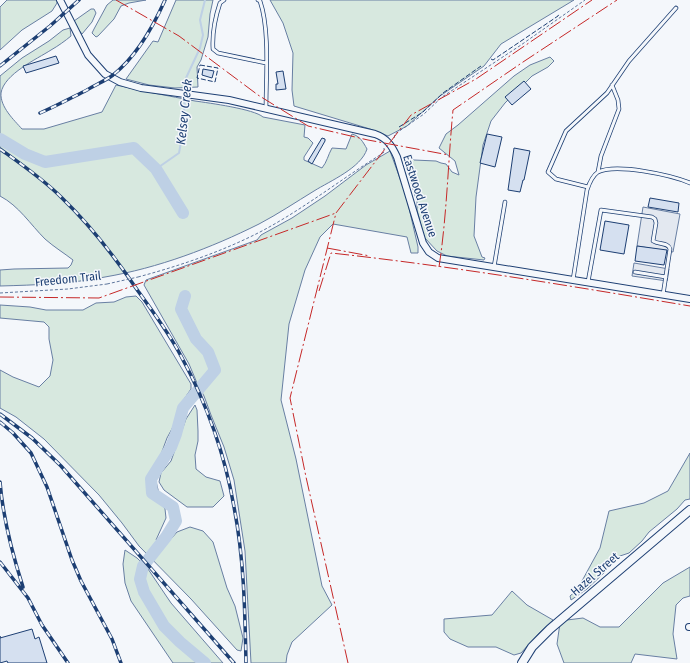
<svg xmlns="http://www.w3.org/2000/svg" width="690" height="663" font-family="'Fira Sans Condensed',sans-serif">
<style>
.green{fill:#d7e8df;stroke:#687fa3}
.parking{fill:#e3e8f0;stroke:#687fa3}
.lines{fill:none;stroke-linecap:round;stroke-linejoin:round}
.stream{stroke:#bed0e5;stroke-width:2}
.river{stroke:#bed0e5;stroke-width:12}
.building{fill:#d5e0f0;stroke:#1d3f73}
.lane-casing{stroke:#1d3f73;stroke-width:4.5}
.street-casing{stroke:#1d3f73;stroke-width:8}
.secondary-casing{stroke:#1d3f73;stroke-width:10}
.path{stroke:#5e769c;stroke-width:1;stroke-dasharray:3 2;stroke-linecap:butt}
.lane{stroke:#f4f7fb;stroke-width:3}
.street{stroke:#f4f7fb;stroke-width:6}
.secondary{stroke:#f4f7fb;stroke-width:8}
.rail-casing{stroke:#1d3f73;stroke-width:3.5}
.rail{stroke:#f4f7fb;stroke-width:2;stroke-dasharray:6;stroke-linecap:butt}
.path-bridge{stroke:#5e769c;stroke-width:1;stroke-dasharray:3 2;stroke-linecap:butt}
.fence{stroke:#1d3f73;stroke-width:1;stroke-dasharray:5 2;stroke-linecap:butt}
.power{stroke:#c62828;stroke-width:1;stroke-dasharray:14 3 2 3;stroke-linecap:butt}
.labels{text-anchor:middle;dominant-baseline:central;stroke-width:3;stroke-linejoin:round;paint-order:stroke}
.street-label{font-size:12px;fill:#1d3f73;stroke:#f4f7fb}
.water-label{font-size:13px;font-style:italic;fill:#1d3f73;stroke:#f4f7fb}
</style>
<rect width="100%" height="100%" fill="#f4f7fb"/>
<path class="green" d="M7,0H57V3L52,11L22,30L0,50V7Z
M113,0H146L129,3L121,6L114,19L98,36L96,37L92,33L94,29L107,5Z
M176,0H213L210,14L208,37L201,60L197,67L198,87L175,88L149,85L126,79L153,41L158,42Z
M270,0H574L501,44L484,66L440,96L407,126L388,136L370,129L294,106L292,90L293,53L283,23Z
M91,9H94L96,13L92,22L82,34L74,24V21Z
M70,28L71,36C65,41 58,46 51,50C37,59 4,74 1,93C0,107 14,120 22,129H44L102,112L116,85C142,91 169,96 195,101C209,103 254,109 263,117L305,125L304,137L308,138L313,143L304,157V160L322,168C327,162 328,155 332,148L346,149L352,134C360,136 363,142 367,149C361,168 330,181 314,191C296,202 278,214 259,224C211,248 158,268 105,277C70,284 35,285 0,286V270L14,269L68,268L71,265L73,260C64,253 54,247 45,239C30,224 19,206 0,196V76L22,58L49,41L63,30Z
M550,57L554,61L548,67L532,76L505,103L491,121L483,145L476,197L474,236L482,257L485,258L484,260L447,256L437,251L424,237L417,210V202L404,159L406,157L410,156L414,160L436,161L441,163L446,164L452,172L459,175L455,161L439,148L446,134L458,125L514,76L530,65Z
M390,151L406,195L418,247V253H411L407,237L333,224L320,237L305,270L289,324L281,400L296,459L322,586L332,605L292,642L287,655L286,663H251L245,551L234,480L224,447L211,415L204,396L197,383L189,364L144,285L146,280L257,240L261,235L292,218L325,196L366,165Z
M136,296L142,302L191,384V389L180,405L174,425L167,438L154,473L161,502L165,509L166,518L156,540L171,539L177,532L190,527L203,531L213,542L227,588L235,606L243,638L241,651L237,650L191,599L139,546L122,523L99,495L44,439L16,417L0,408V370L13,377L39,387L50,376L53,360L49,339V327L44,322L0,318V305L30,307L46,310H83L96,303L114,302L126,297Z
M195,405L197,410L198,431V441L195,455L196,469L206,477L220,481L224,496L213,507H187L164,490L159,482L161,473L171,461L186,419Z
M690,453V499L685,500L677,509L649,532L642,541L629,553L617,557L609,564L605,572L587,589L571,600L570,596L577,590L600,548L609,511L644,503L668,491Z
M125,550L137,558L148,569L171,603L223,663H173L131,601L125,583L123,564Z
M690,567V596L683,598L676,605L673,634L677,659L635,654L631,663H564L557,644L560,623L567,620L583,618L600,627H619L663,583Z
M512,591L527,605L553,620L539,633L521,653L514,655L496,647H468L450,639L444,632V619L492,615Z"/>
<path class="parking" d="M643,207L680,214L673,252L637,246Z
M634,263L669,269L667,281L632,276Z"/>
<g class="lines">
<path class="stream" d="M156,169L179,153L183,131L186,78L200,48L203,35L200,20L205,0"/>
<path class="river" d="M0,139L25,154L45,162L134,148L156,169L183,213
M185,296L181,309L196,339L208,352L215,370L183,408L176,434L171,447L151,479L152,493L173,507L176,521L166,537L143,566L140,579L144,592L164,626L180,642L205,663"/>
</g>
<path class="building" d="M56,56L59,63L26,73L23,66Z
M203,69L214,71L212,78L202,75Z
M283,71L286,89L276,90V84H278L276,72Z
M524,81L531,89L512,105L505,97Z
M487,134L502,137L495,167L480,163Z
M322,138L325,139V141L312,164L308,161Z
M514,148L530,151L524,180H523L520,192L508,190Z
M650,198L679,203L678,212L648,207Z
M605,221L629,225L624,254L600,250Z
M637,246L667,250L664,265L635,261Z
M32,629L35,639L39,637L47,663H8L7,661L0,663V636V638Z"/>
<g class="lines">
<g class="lane-casing">
<path id="lane" d="M224,0L220,3C215,18 212,33 213,49L218,53L266,63
M258,0L260,1C270,30 266,77 266,108
M598,172L601,156L619,109L618,100L612,85
M588,187L556,179L548,172L566,131L607,93L629,61L676,8
M494,267L505,202
M635,272L666,277
M573,280L587,190C589,184 592,176 598,172C616,163 671,175 690,183
M588,282L601,210L652,217L655,219L656,223L653,241C659,245 668,242 670,249L663,295"/>
</g>
<g class="street-casing">
<path id="street" d="M60,0L88,55L105,74L120,82L141,88L229,100L375,134C387,138 392,146 397,157L423,243L429,252L438,258L690,299
M689,627H690"/>
</g>
<g class="secondary-casing">
<path id="secondary" d="M522,663L532,647L550,629L690,510"/>
</g>
<path class="path" d="M394,138L395,134L424,114L442,97L521,45L585,0
M138,277C179,266 221,252 260,232C302,210 340,180 380,155L384,152V148
M0,293L68,289L107,284"/>
<use href="#lane" class="lane"/>
<use href="#street" class="street"/>
<use href="#secondary" class="secondary"/>
<g class="rail-casing">
<path id="rail" d="M0,66L50,26L79,0
M40,113C56,106 71,98 87,90C95,85 105,81 113,75C137,56 153,27 165,0
M0,149C21,164 43,179 62,198C91,226 115,257 138,291C153,312 169,333 181,356C206,402 225,455 234,507C244,558 245,611 246,663
M0,414L32,438L61,466L234,663
M0,422L13,433L31,453L47,487L72,560L81,581L112,639L121,663
M0,482C3,518 12,553 23,587
M0,562L28,598L42,625L68,663"/>
</g>
<use href="#rail" class="rail"/>
<path class="path-bridge" d="M107,284L138,277"/>
<path class="fence" d="M491,59L493,60L558,16L559,14
M200,65L218,68L215,82L197,78Z
M399,127L423,112L443,93L481,66"/>
<path class="power" d="M116,0L179,36L258,95L308,126L368,140L449,155
M327,248L370,256
M439,267C447,215 448,162 453,110L523,62L617,0
M319,291L331,253C451,266 571,286 690,306
M0,297L99,298L336,213
M348,663L306,477L290,398L336,213L411,115L476,79L592,0"/>
</g>
<g class="labels">
<g class="street-label">
<text transform="translate(420 196) rotate(72)">Eastwood Avenue</text>
<text transform="translate(68 279) rotate(-6)">Freedom Trail</text>
<text transform="translate(595 574) rotate(-41)">Hazel Street</text>
</g>
<g class="water-label">
<text transform="translate(184 112) rotate(-84)">Kelsey Creek</text>
</g>
</g>
</svg>
